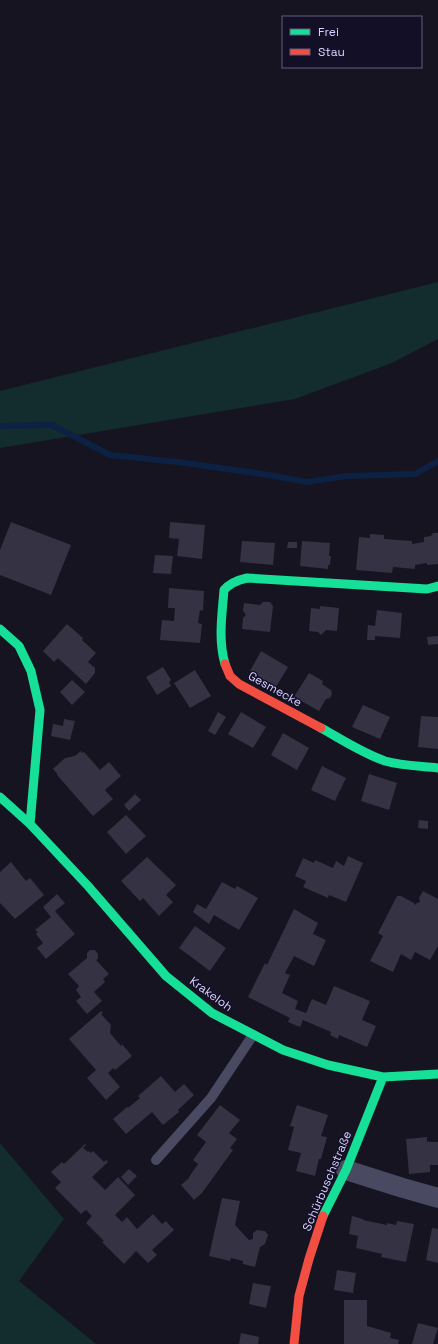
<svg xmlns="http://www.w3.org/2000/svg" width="438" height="1344" font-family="'Space Grotesk',sans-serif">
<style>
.green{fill:#132c2d}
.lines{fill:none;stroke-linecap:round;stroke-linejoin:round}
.stream{stroke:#0d2144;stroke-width:6}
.building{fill:#343243}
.lane{stroke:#4a4962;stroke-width:10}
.street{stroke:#4a4962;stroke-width:20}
.fast{stroke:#16e098;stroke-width:9}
.jam{stroke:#f24e42;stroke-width:9}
.labels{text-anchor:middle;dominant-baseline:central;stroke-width:3;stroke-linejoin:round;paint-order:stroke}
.street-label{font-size:12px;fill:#d9d4ff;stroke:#130f26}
</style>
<rect width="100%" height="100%" fill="#161421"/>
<path class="green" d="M438,282V339L392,363L295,399L0,448V391Z
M0,1143L64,1219L19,1281L96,1344H0Z"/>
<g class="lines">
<path class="stream" d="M0,426L52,425L110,455L178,462L269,475L307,482L346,476L415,474L438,461"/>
</g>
<path class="building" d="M11,522L71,545L51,595L0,575V550Z
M170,522L205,525L202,559L177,556L179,539L169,538Z
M433,533H438V564L427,565V563L415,565V569L393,567L392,573L356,570L359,537L370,538V534L384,535V539L412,541V544L424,542V537L431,536Z
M242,541L275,543L273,565L240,562Z
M302,541L330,543L329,556H331L330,565H328V569L300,566Z
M288,542H297V548H287Z
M155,555L173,556L171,574L153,573Z
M169,588L204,591L203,611L200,610L198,623L202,624L200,643L160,640L162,620L174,621L175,608H168Z
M263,602H270L273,606L270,632L242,629L243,618L246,615L243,611L244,603L260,605Z
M320,606L339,608L337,631L326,630L321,635L318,632L309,631L311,608L320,609Z
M377,610L402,613L400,638L375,636V640H367L368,625L375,626Z
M67,624L83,638L82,640L96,653L88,662L95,668V673L86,684L58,658L54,662L43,651Z
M438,636V644L428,645L427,637Z
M261,651L288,667L276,687L250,671Z
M163,667L171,680L169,682L171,686L157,695L146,677Z
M195,670L211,696L190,708L174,683Z
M309,673L323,681L322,684L331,690L332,694L330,698L326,699L319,711L294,697Z
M72,680L85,692L72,705L60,692Z
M363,705L390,717L380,739L352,727Z
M218,712L226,717L215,735L208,731Z
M241,712L266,727L253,748L228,734Z
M421,716L438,717V749L418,747Z
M64,719L75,721L70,740L51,736L53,724L63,726Z
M283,733L309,748L297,770L271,755Z
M81,751L82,753L84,752L100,770L109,762L121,776L105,790L113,799L93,816L57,775H58L53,769L65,758L75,756Z
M322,766L346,778L335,801L311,790Z
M369,774L397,783L389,810L361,801Z
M135,794L141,800L129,811L124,805Z
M126,815L146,836L126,854L107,832Z
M419,820L428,821V829L418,828Z
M348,856L363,863L346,902L329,895L328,898L303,887L306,881L295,876L303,858L314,863L315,860L333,868L336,861L344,866Z
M147,857L176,885L166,895L173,902L159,916L143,898L140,901L121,881Z
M11,862L26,881L30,878L44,895L15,919L0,903V872Z
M222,882L235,889L237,886L258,898L239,930L214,915L209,924L193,912L197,904L206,909Z
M423,891L438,899V946L430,960L415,952L411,960L401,954L393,972L370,961L383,936L378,933L397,896H401L414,903L415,905L417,903L420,902L419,898Z
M57,894L65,903L55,911L75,934L46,959L37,948L43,943L36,934L38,932L35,930L51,917L43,907Z
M294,909L318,923L313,934L326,940L314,966L294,956L285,973L290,975L282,993L298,1001L295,1009L306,1013L312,999L326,1005L334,986L370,1001L362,1020L376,1026L367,1047L339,1035L338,1039L330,1035L331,1032L303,1020L300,1027L288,1022L290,1018L248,997L265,963L267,965Z
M195,926L226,948L210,971L179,948Z
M90,950H95L98,954V959L96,960L109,974L103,979L105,982L94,992L102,1001L87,1014L76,1001L81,997L76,990L79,986L68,974L87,958V953Z
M101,1011L103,1013L101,1014L111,1025L110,1033L121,1046L122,1044L132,1056L115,1070L113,1068L108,1073L120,1087L106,1100L87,1078L96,1070L69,1039Z
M161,1076L175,1092L184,1084L194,1095L178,1110L179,1112L163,1125L152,1112L126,1134L113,1119L127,1107L128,1108L140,1098L138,1096Z
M220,1105L240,1120L229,1133L237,1139L230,1148L233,1150L202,1193L194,1200L181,1185L189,1178V1177L198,1164L193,1160L206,1142L197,1135Z
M297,1105L328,1115L321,1136L327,1137L321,1159H319L315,1176L296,1171L301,1153L288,1150L294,1127L290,1126Z
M427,1137V1142L429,1141V1142H438V1165H430V1172L409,1174L406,1139Z
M85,1144L86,1145L83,1148L88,1152L89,1151L91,1153L93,1151L104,1162L106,1160L108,1162L92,1177L105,1190L118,1177L135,1195L115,1215L122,1222L127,1217L137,1229L153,1214L162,1224L166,1221L174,1230L152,1250L157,1255L148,1263L136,1251L124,1264L102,1242L104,1241L86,1223L92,1216L86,1210L81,1214L55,1188L61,1182L51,1172L62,1162L64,1164Z
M129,1169L137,1176L128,1185L121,1177Z
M222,1198L240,1201L235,1225L249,1240L253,1239V1233L257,1230L265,1231L268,1235L265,1244L260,1247L255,1267L243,1264V1261L231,1258L230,1261L209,1256Z
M352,1216L363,1219V1220L387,1225V1223L396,1225L397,1221L414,1224L406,1262L381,1257L382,1254L356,1248L358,1236L349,1234Z
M432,1228L438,1229V1263L426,1260Z
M337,1270L356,1273L353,1293L334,1290Z
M253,1283L271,1286L266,1308L249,1304Z
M344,1300H367V1326L391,1333L390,1338L399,1340L398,1344H344Z
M418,1323L438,1328L433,1344H412Z
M241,1333L259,1337L258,1344H239Z"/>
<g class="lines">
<path class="lane" d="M156,1160L211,1098L253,1035"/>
<path class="street" d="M346,1170L403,1188L438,1198"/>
<path class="fast" d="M0,629L19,646L31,671L40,710L30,824
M225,664C218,640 222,615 224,590C230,583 238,580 247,578L427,589L438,586
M321,728C341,739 362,753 385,761C402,766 421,766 438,768
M0,797L30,824L88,886L166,976L212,1013L283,1050L328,1065L383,1077L438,1074
M323,1216L346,1170L383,1077"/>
<path class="jam" d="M225,664L230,676L239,684L321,728
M294,1344L299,1296L309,1259L323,1216"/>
</g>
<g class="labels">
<g class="street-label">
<text transform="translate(275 689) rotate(29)">Gesmecke</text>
<text transform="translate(211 994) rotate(36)">Krakeloh</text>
<text transform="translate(327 1181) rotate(-67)">Schürbuschstraße</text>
</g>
</g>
<rect x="282" y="16" width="140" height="52" fill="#130f26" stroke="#625e7d"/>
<rect x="290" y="29" width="20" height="6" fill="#16e098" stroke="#625e7d"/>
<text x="318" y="36" font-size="12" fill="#d9d4ff">Frei</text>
<rect x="290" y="49" width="20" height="6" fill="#f24e42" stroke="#625e7d"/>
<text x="318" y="56" font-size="12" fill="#d9d4ff">Stau</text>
</svg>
